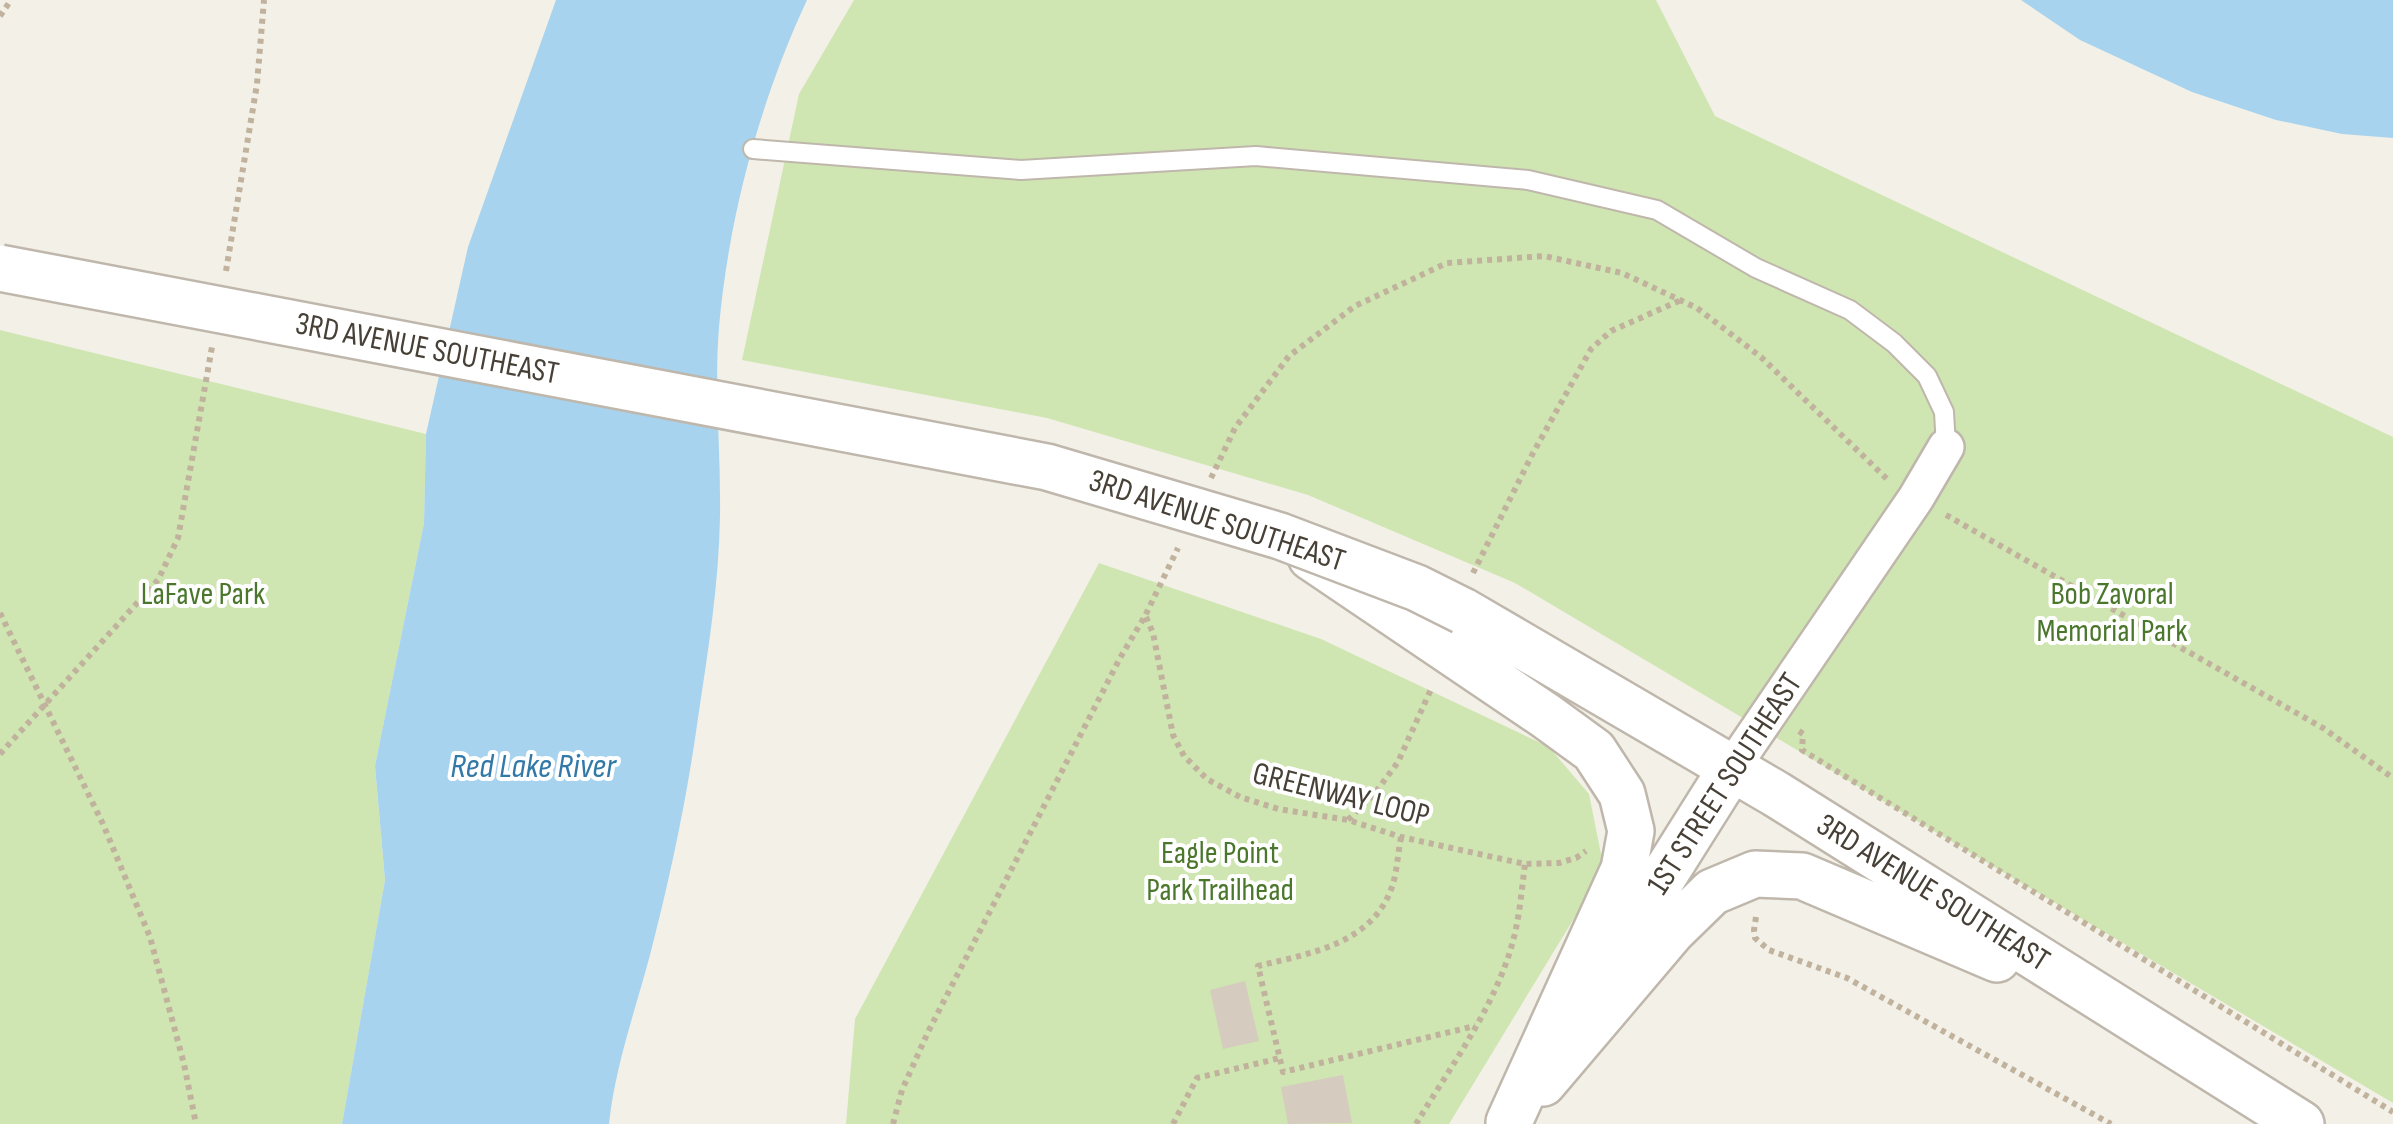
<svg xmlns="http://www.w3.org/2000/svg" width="2393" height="1124" font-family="'Sofia Sans Condensed',sans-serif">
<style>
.green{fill:#d0e6b2}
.water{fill:#a7d3ee}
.building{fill:#d5cbbe}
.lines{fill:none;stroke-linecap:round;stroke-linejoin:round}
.service-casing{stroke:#bfb7ab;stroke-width:22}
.minor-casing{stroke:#bfb7ab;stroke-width:40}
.tertiary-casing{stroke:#bfb7ab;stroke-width:50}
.path{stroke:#c0b29d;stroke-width:6;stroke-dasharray:5 5;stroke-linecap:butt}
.service{stroke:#fff;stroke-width:18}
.minor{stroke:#fff;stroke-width:35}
.tertiary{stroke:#fff;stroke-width:45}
.tertiary-bridge-casing{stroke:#bfb7ab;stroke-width:50;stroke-linecap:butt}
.tertiary-bridge{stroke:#fff;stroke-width:45}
.labels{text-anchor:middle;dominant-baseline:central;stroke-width:8;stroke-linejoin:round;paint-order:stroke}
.street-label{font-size:32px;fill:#474037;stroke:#fff}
.park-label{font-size:32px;fill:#4a772c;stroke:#fff}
.water-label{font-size:35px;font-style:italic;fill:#3279a7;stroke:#fff}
</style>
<rect width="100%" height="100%" fill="#f3f0e8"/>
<path class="green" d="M854,0H1656L1715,116L2393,437V1103L1515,583L1308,495L1047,418L742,360L799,94Z
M0,330L426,434L424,523L375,766L385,880L342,1124H0Z
M1099,563L1321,639L1549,747L1589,794L1604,869L1449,1124H846L855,1019Z"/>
<path class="water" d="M556,0H807C760,101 729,215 719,327C714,389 721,453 720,516C719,583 708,652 698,718C687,798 670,878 650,955C635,1011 615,1067 609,1124H342L385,880L375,766L424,523L426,434L468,247Z
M2021,0H2393V138L2342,134L2276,120L2192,92L2080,40Z"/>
<path class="building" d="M1245,981L1259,1041L1223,1049L1210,990Z
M1343,1075L1352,1123L1288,1124L1281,1087Z"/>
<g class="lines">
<g class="service-casing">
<path id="service" d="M753,149L1021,170L1256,156L1528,180L1657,210L1756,268L1850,310L1894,343L1927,376L1944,412L1946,447"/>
</g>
<g class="minor-casing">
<path id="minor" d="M1731,769L1916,498L1946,447"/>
</g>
<g class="tertiary-casing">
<path id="tertiary" d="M1311,557L1546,716L1594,751L1622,794L1631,831L1624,869L1509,1122
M1463,611L1776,794L2301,1124
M1602,974L1731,769
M1543,1083L1672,931L1712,892L1755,874L1802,876L1997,959"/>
</g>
<path class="path" d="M0,16L11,0
M226,271L257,84L264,0
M1211,478L1235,428L1289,356L1355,306L1447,263L1544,256L1622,273L1697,308L1761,357L1888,480
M1946,515L2323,728L2393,778
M1473,573L1533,453L1591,349L1611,331L1681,300
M0,613L103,824L150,937L184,1064L196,1124
M1146,617L1153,633L1173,735L1184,756L1207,779L1240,797L1278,809L1348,820L1401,837L1525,864L1559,863L1576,858L1586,851
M1799,731L1803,734L1802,750L2393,1112
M0,754L158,580L178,538L212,347
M1348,820L1375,793L1398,762L1432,687
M1401,837C1398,853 1397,870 1393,884C1374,944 1311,953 1258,966L1283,1072L1475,1026
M1756,917L1754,930L1755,938L1769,950L1847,978L2111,1124
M893,1124L902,1090L928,1032L1120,658L1145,616L1178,548
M1173,1124L1197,1078L1280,1058
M1416,1124C1452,1064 1499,1002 1515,933C1520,911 1522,887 1525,864"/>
<use href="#service" class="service"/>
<use href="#minor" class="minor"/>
<use href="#tertiary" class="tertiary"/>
<g class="tertiary-bridge-casing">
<path id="tertiary-bridge" d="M0,268L1047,467L1280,536L1417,588L1463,611"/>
</g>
<use href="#tertiary-bridge" class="tertiary-bridge"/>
</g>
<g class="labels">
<g class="street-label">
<text transform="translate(427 349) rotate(11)">3RD AVENUE SOUTHEAST</text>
<text transform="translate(1217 521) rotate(18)">3RD AVENUE SOUTHEAST</text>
<text transform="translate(1725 784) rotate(-57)">1ST STREET SOUTHEAST</text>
<text transform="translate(1341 795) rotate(14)">GREENWAY LOOP</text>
<text transform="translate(1933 893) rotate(32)">3RD AVENUE SOUTHEAST</text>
</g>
<g class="park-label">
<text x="203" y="594">LaFave Park</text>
<text x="2112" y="594">Bob Zavoral<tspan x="2112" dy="37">Memorial Park</tspan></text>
<text x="1220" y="853">Eagle Point<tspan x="1220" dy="37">Park Trailhead</tspan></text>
</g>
<g class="water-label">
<text x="533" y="766">Red Lake River</text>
</g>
</g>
</svg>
